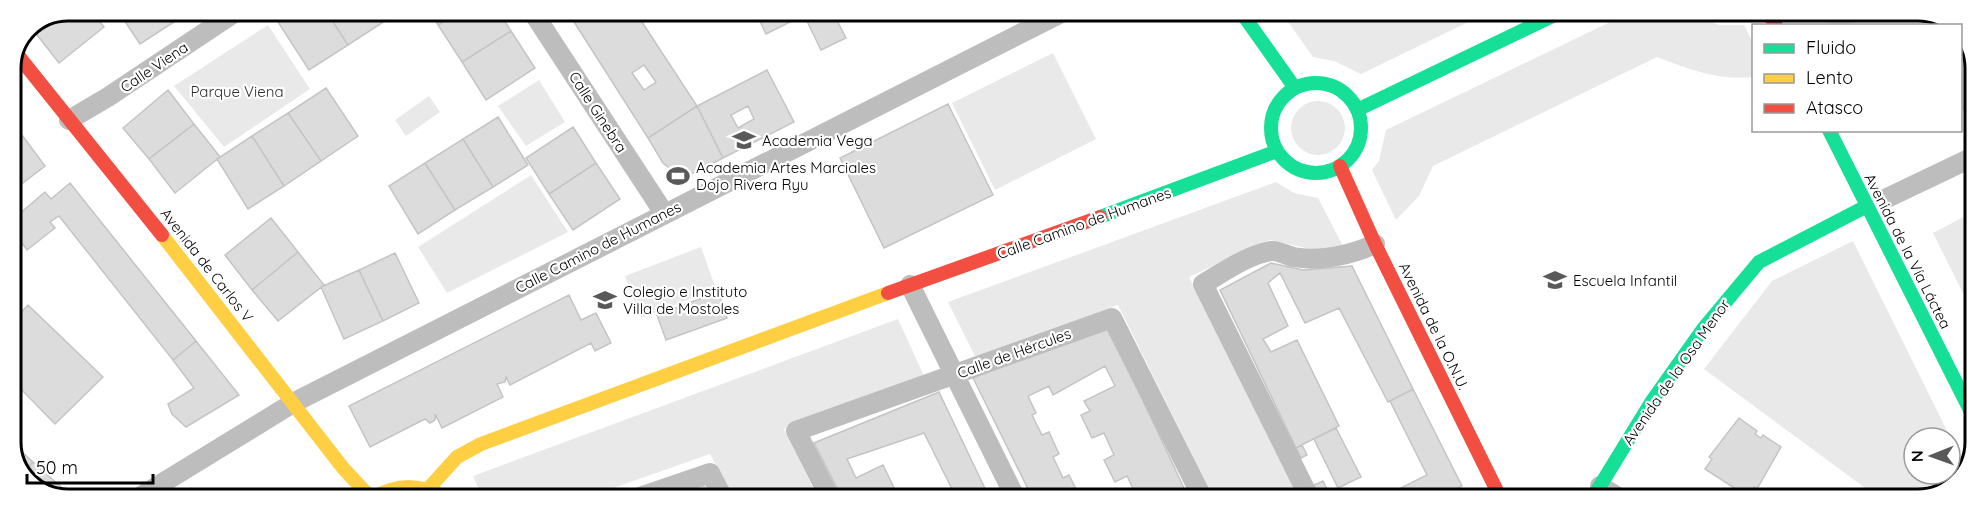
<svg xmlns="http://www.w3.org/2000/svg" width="1986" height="510" font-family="Quicksand,sans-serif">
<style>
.green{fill:#e9e9e9;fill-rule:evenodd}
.building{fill:#dcdcdc;stroke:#c4c4c4;stroke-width:1.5;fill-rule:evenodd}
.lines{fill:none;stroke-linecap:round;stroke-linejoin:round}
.street{stroke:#bdbdbd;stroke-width:20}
.fast{stroke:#16e098;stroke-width:14}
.slow{stroke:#ffcf43;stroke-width:14}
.jam{stroke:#f24e42;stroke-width:14}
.labels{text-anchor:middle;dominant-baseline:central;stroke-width:4.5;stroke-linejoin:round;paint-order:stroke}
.street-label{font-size:15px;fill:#000;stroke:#fff}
.park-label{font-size:15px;fill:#2e2e2e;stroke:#fff}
.poi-label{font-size:15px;fill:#000;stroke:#fff;text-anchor:start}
.rim{fill:none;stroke:#000;stroke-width:3}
</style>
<rect width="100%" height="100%" fill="#fff"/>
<path class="green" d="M1281,12H1489L1361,74L1334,61L1313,57Z
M1631,12H1685L1719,25H1744L1753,43V77C1718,81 1689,69 1657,57L1433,166L1419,196L1396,220L1372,170L1379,161L1386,130Z
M1824,12H1863L1851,25L1830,26Z
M268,25L310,89L224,147L174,86Z
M1053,53L1096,139L995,190L952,103Z
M539,80L565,122L526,146L498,106Z
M429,96L440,112L406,136L395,120Z
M1291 128a27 27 0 1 1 54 0a27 27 0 1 1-54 0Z
M531,175L568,232L447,293L418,247Z
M1276,182L1294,193L1318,198L1343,246L1315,250L1270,240L1189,277L1299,499H1214L1118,305L976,358L948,302Z
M1975,211L1974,315L1933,233Z
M1853,241L1966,469L1953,487L1919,499H1880L1704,369L1772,281ZM1914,438H1950V474H1914Z
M701,247L716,289L641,318L625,276Z
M898,319L924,376L784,429L818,498H733L710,454L585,498H483L473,476Z"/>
<path class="building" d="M68,10L91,11L104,27L59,63L30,26Z
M118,11H191L140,44Z
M295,11H326L348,45L309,70L278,22Z
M326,11H379L385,21L348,45Z
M379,11H400L385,21Z
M429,11H460L438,25Z
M460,11H498L511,31L462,62L438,25Z
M567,11H625L632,22L640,19L697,106L648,138ZM644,65L656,82L644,90L632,73Z
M755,11H832L846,38L821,50L804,15L766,34Z
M511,31L535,68L486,100L462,62Z
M1960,35L1975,64V131L1960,102Z
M767,70L794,122L723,158L697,106ZM748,106L754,119L738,128L731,115Z
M326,88L358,136L321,161L288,113Z
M168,90L194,124L149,159L123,128Z
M948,104L993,195L884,248L840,158Z
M697,106L723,158L694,173H676L663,163L648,138Z
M288,113L321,161L284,186L252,136Z
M498,117L528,165L493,187L463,139Z
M11,120L45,166L11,192Z
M194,124L220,157L175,193L149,159Z
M573,127L596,163L549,194L526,158Z
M252,136L284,186L248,209L217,159Z
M463,139L493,187L455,210L425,163Z
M425,163L455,210L418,234L389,186Z
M596,163L620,199L573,230L549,194Z
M70,183L196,341L173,360L59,216L50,222L55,228L27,250L11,228V221L45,192L51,199Z
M271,218L298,252L252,290L225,255Z
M298,252L324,285L278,321L252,290Z
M395,253L419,303L383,321L359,270Z
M1271,263L1303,270L1352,266L1413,389L1388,402L1339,308L1305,323L1280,273L1268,283L1288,326L1263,339L1271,352L1297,340L1339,426L1296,448L1220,290Z
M359,270L383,321L344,339L321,287Z
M718,292L727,318L666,340L657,315Z
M569,295L581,320L596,313L611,343L595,351L591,343L510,385L506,377L505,382L497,384L503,397L442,428L435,414V420L430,423L425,419L370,447L349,406Z
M28,305L103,377L55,424L11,379V323Z
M1107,323L1189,499H1138L1127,476L1115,482L1104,460L1114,455L1104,433L1092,438L1081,415L1090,411L1084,401L1115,386L1105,366L1053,395L1049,386L1028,396L1036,413L1032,415L1042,435L1049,432L1059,454L1053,457L1063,478L1069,475L1081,499H1033L973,378Z
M196,341L239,395L186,427L172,414L168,404L194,388L173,360Z
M1413,389L1462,486L1436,499H1379L1427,475L1390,401Z
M939,392L990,499H957L924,433L847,459L856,478L883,465L899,498H863L859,490L842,498L814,443Z
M1739,418L1757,431L1755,434L1761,438L1763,435L1781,447L1757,489L1767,495L1769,491L1781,499H1749L1756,488L1754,487L1748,497L1705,469L1712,459L1709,457Z
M1336,428L1361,477L1338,488L1314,439Z
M11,442L33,462L22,474L11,449Z
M1302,445L1307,455L1301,458L1296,448Z
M33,462L69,494L66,498H53L25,480L22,474Z
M1323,481L1329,493L1320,497L1314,485Z
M702,483L710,498H663Z"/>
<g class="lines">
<path class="street" d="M532,11L664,213
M69,120L108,97L237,11
M1885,199L1975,156
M910,285L1016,499
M1600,486L1621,499
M138,498L293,403L1065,11
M637,498L710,473L723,498
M830,498L796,431L1112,318L1203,499
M1310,499L1203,284C1224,272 1247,255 1271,251C1278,250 1285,255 1293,257C1320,262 1351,255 1375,244"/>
<path class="fast" d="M1241,12L1295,88
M1271 128a45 45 0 1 1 90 0a45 45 0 1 1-90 0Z
M1357,110L1561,12
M1829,130L1974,418
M1100,217L1277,151
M1592,499L1652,401L1703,329L1759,262L1867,206"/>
<path class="slow" d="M162,235L343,468L371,498
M429,488L457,457L481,444L888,293
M373,498C398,483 419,484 445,497"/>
<path class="jam" d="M1768,12L1776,26
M16,53L162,235
M1340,166L1375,244L1501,499
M888,293L1100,217"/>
</g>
<defs>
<g id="school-bare" transform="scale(1.8)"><path d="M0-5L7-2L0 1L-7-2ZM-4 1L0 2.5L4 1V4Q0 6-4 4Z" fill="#595959" stroke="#fff" stroke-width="2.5" paint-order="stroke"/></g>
<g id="stadium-bare" transform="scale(1.8)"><path d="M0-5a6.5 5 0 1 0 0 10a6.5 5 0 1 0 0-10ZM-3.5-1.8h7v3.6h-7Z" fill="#595959" stroke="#fff" stroke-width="2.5" paint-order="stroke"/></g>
</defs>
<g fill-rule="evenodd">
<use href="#school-bare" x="744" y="140"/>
<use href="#stadium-bare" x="678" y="176"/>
<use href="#school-bare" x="1555" y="280"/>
<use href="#school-bare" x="605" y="300"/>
</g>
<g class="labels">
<g class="street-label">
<text transform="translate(154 67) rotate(-34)">Calle Viena</text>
<text transform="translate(598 112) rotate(57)">Calle Ginebra</text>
<text transform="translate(1084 223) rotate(-20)">Calle Camino de Humanes</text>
<text transform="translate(598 247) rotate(-27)">Calle Camino de Humanes</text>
<text transform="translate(1908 251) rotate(63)">Avenida de la Vía Láctea</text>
<text transform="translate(207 265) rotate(52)">Avenida de Carlos V</text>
<text transform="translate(1434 326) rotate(64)">Avenida de la O.N.U.</text>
<text transform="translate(1014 353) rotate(-20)">Calle de Hércules</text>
<text transform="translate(1676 372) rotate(-55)">Avenida de la Osa Menor</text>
</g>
<g class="park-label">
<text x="237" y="91">Parque Viena</text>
</g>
<g class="poi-label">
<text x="762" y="140">Academia Vega</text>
<text x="696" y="167">Academia Artes Marciales<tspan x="696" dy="17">Dojo Rivera Ryu</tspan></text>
<text x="1573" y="280">Escuela Infantil</text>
<text x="623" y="291">Colegio e Instituto<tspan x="623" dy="17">Villa de Mostoles</tspan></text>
</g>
</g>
<path d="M0 0H1986V510H0ZM68 21H1918A47 47 0 0 1 1965 68V442A47 47 0 0 1 1918 489H68A47 47 0 0 1 21 442V68A47 47 0 0 1 68 21Z" fill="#fff" fill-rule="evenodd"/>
<path class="rim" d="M68 21H1918A47 47 0 0 1 1965 68V442A47 47 0 0 1 1918 489H68A47 47 0 0 1 21 442V68A47 47 0 0 1 68 21Z"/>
<rect x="1752" y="24" width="210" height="108" fill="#ffffff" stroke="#999999" stroke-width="1.5"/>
<rect x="1764" y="44" width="30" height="9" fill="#16e098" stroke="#999999" stroke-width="1.5"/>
<text x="1806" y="54" font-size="18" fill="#000000">Fluido</text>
<rect x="1764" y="74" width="30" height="9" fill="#ffcf43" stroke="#999999" stroke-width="1.5"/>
<text x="1806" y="84" font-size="18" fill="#000000">Lento</text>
<rect x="1764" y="104" width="30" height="9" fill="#f24e42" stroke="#999999" stroke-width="1.5"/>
<text x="1806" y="114" font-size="18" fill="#000000">Atasco</text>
<g transform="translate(1932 456) rotate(269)"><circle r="28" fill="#ffffff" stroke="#999999" stroke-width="1.5"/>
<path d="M0-4.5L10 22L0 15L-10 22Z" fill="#595959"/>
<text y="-9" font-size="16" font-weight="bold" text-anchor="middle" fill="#000000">N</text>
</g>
<path d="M27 474v9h126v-9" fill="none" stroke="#000000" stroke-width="3"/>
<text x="36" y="474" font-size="18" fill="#000000" stroke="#ffffff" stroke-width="4.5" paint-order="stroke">50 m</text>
</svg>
